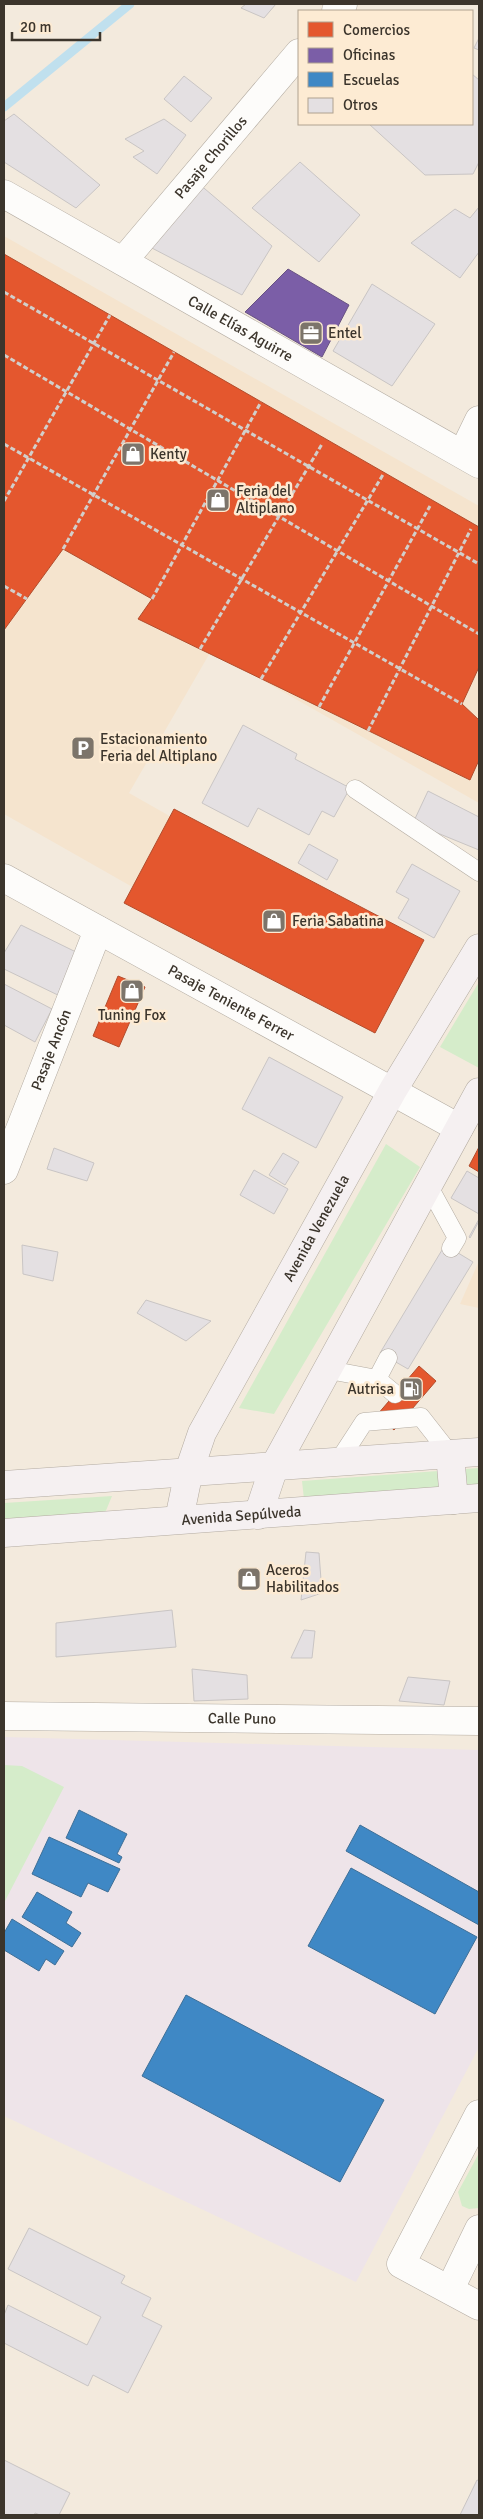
<svg xmlns="http://www.w3.org/2000/svg" width="483" height="2519" font-family="Signika,sans-serif">
<style>
.built{fill:#f5e4ce}
.education{fill:#eee4e9}
.green{fill:#d5ecca}
.shops{fill:#e4572e;stroke:#b24d2d}
.offices{fill:#7b5ea7;stroke:#685282}
.schools{fill:#3f88c5;stroke:#3e6f97}
.lines{fill:none;stroke-linecap:round;stroke-linejoin:round}
.stream{stroke:#c0e0ee;stroke-width:9}
.building{fill:#e4e0e2;stroke:#c9c5c4}
.lane-casing{stroke:#b3aba1;stroke-width:19}
.street-casing{stroke:#b3aba1;stroke-width:29}
.secondary-casing{stroke:#b3aba1;stroke-width:29}
.path{stroke:#d2cfcb;stroke-width:3;stroke-dasharray:5 2.5;stroke-linecap:butt}
.lane{stroke:#fdfcfa;stroke-width:18}
.street{stroke:#fdfcfa;stroke-width:28}
.secondary{stroke:#f5f0f1;stroke-width:28}
.labels{text-anchor:middle;dominant-baseline:central;stroke-width:5;stroke-linejoin:round;paint-order:stroke}
.street-label{font-size:15px;fill:#3c352c;stroke:#fdebd3}
.poi-label{font-size:15px;fill:#3c352c;stroke:#fdebd3;text-anchor:start}
</style>
<rect width="100%" height="100%" fill="#f3eadd"/>
<path class="built" d="M4,236L479,506V803L211,651L129,793L408,951L368,1021L4,814Z
M479,1261V1308L460,1304Z"/>
<path class="education" d="M4,1737L479,1750V2047L356,2282L4,2116Z"/>
<path class="green" d="M479,982V1068L440,1047Z
M386,1144L420,1167L274,1414L239,1408Z
M479,1468V1484L304,1499L302,1481Z
M112,1496L105,1513L4,1519V1503Z
M4,1765L22,1766L64,1787L4,1903Z
M479,2153V2208L469,2209L462,2206L458,2192Z"/>
<path class="shops" d="M4,254L479,527V667L462,704L479,720V760L470,780L138,619L152,599L63,549L4,630Z
M174,809L424,940L375,1033L124,903Z
M118,976L145,987L119,1047L93,1036Z
M479,1147V1172L469,1166Z
M419,1366L436,1381L394,1430L377,1415Z"/>
<path class="offices" d="M288,269L349,305L322,357L245,312Z"/>
<path class="schools" d="M79,1810L127,1834L117,1854L122,1857L119,1863L66,1838Z
M360,1825L479,1892V1925L346,1851Z
M49,1837L120,1869L108,1892L88,1883L81,1897L32,1874Z
M351,1868L477,1937L435,2014L308,1946Z
M37,1892L72,1912L66,1923L81,1933L72,1947L22,1917Z
M12,1919L64,1951L55,1965L46,1959L39,1971L4,1950V1933Z
M186,1995L384,2100L340,2182L142,2076Z"/>
<g class="lines">
<path class="stream" d="M4,107L130,4"/>
</g>
<path class="building" d="M246,4H276L264,18L241,8Z
M479,38V50L474,48Z
M472,74L479,80V162L473,174L425,175L369,124H472Z
M184,76L212,98L191,122L164,99Z
M14,114L100,185L76,208L4,162V121Z
M164,119L186,135L157,174L133,157L144,151L125,139Z
M300,162L360,215L319,262L252,208Z
M198,183L272,246L242,295L150,247Z
M479,207V252L460,278L411,243L455,209L470,218Z
M372,284L435,324L392,386L333,351Z
M243,725L297,754L295,759L350,788L334,817L322,811L309,835L258,808L248,827L202,803Z
M428,791L479,817V850L413,823Z
M309,844L338,860L327,880L298,863Z
M412,864L460,891L434,938L398,918L409,899L396,892Z
M21,925L80,954L64,998L4,969V953Z
M4,984L52,1009L35,1042L4,1025Z
M269,1057L343,1097L316,1148L242,1109Z
M54,1148L94,1163L87,1181L47,1169Z
M283,1153L299,1162L285,1185L269,1175Z
M254,1170L288,1189L274,1214L240,1195Z
M467,1171L479,1178V1214L451,1198Z
M479,1219V1221L470,1238L469,1237Z
M22,1245L58,1252L53,1281L23,1274Z
M445,1245L473,1262L408,1369L380,1353Z
M146,1300L211,1321L186,1341L137,1313Z
M306,1552L319,1553L322,1593L301,1600Z
M172,1610L176,1647L56,1657V1623Z
M304,1630L315,1631L312,1658H291Z
M192,1669L247,1675L248,1699L194,1701Z
M408,1677L450,1681L444,1705L399,1701Z
M29,2228L125,2276L121,2283L151,2298L142,2316L162,2326L128,2393L93,2375L88,2386L4,2343V2315L8,2305L87,2345L101,2317L8,2269Z
M4,2460L70,2493L59,2515H40L35,2513L34,2515H4Z
M477,2480L479,2481V2515H460Z"/>
<g class="lines">
<g class="lane-casing">
<path id="lane" d="M355,789L479,872
M428,1185L457,1238L451,1248
M329,1370L377,1379L388,1358
M377,1379L395,1394
M338,1462L364,1422L421,1417L450,1454"/>
</g>
<g class="street-casing">
<g id="street">
<path d="M336,11L343,4"/>
<path id="s1" d="M4,194L479,464"/>
<path id="s2" d="M123,261L299,53"/>
<path d="M463,453L479,420"/>
<path id="s3" d="M4,878L459,1128"/>
<path id="s4" d="M4,1170L98,930"/>
<path id="s5" d="M4,1716L479,1721"/>
<path d="M479,2114L401,2264L479,2306"/>
<path d="M450,2289L479,2229"/>
</g>
</g>
<g class="secondary-casing">
<g id="secondary">
<path d="M450,1454L454,1500"/>
<path d="M4,1485L479,1452"/>
<path d="M258,1515L274,1467L479,1092"/>
<path id="s6" d="M179,1519L189,1471L202,1433L393,1090L479,948"/>
<path id="s7" d="M4,1533L479,1498"/>
</g>
</g>
<path class="path" d="M4,292L479,564
M4,355L479,634
M4,444L462,704
M4,501L110,315
M63,549L174,352
M4,586L27,599
M152,599L261,402
M200,649L322,444
M261,679L384,473
M319,707L430,506
M368,731L471,529"/>
<use href="#lane" class="lane"/>
<use href="#street" class="street"/>
<use href="#secondary" class="secondary"/>
</g>
<defs>
<g id="office-square" transform="scale(1.25)"><rect x="-9" y="-9" width="18" height="18" rx="4" fill="#7c746a" stroke="#fdebd3"/><path d="M-6-3h4V-5.5h4V-3h4V5H-6ZM-1-4.5V-3h2v-1.5ZM-6 0V1H6V0Z" fill="#fff"/></g>
<g id="shop-square" transform="scale(1.25)"><rect x="-9" y="-9" width="18" height="18" rx="4" fill="#7c746a" stroke="#fdebd3"/><path d="M-5-2.5h2.3a2.7 3.5 0 0 1 5.4 0H5L5.5 6h-11ZM-1.5-2.5h3a1.5 2.3 0 0 0-3 0Z" fill="#fff"/></g>
<g id="parking-square" transform="scale(1.25)"><rect x="-9" y="-9" width="18" height="18" rx="4" fill="#7c746a" stroke="#fdebd3"/><path d="M-3.5-5.5H1a3.5 3.5 0 0 1 0 7H-1V5.5H-3.5ZM-1-3.4V-.6H.8a1.4 1.4 0 0 0 0-2.8Z" fill="#fff"/></g>
<g id="fuel-square" transform="scale(1.25)"><rect x="-9" y="-9" width="18" height="18" rx="4" fill="#7c746a" stroke="#fdebd3"/><path d="M-5.5-6h7V0h2V4h1.3V-2.5L3-4.5l.8-.8L6-3V5H2.5V1h-1V6h-7ZM-4.2-4.7v3.2H.2V-4.7Z" fill="#fff"/></g>
</defs>
<g fill-rule="evenodd">
<use href="#office-square" x="311" y="333"/>
<use href="#shop-square" x="133" y="454"/>
<use href="#shop-square" x="218" y="500"/>
<use href="#parking-square" x="83" y="748"/>
<use href="#shop-square" x="274" y="921"/>
<use href="#shop-square" x="132" y="991"/>
<use href="#fuel-square" x="411" y="1389"/>
<use href="#shop-square" x="249" y="1579"/>
</g>
<g class="labels">
<g class="street-label">
<text stroke="none"><textPath href="#s2" startOffset="136">Pasaje Chorillos</textPath></text>
<text stroke="none"><textPath href="#s1" startOffset="272">Calle Elías Aguirre</textPath></text>
<text stroke="none"><textPath href="#s3" startOffset="259">Pasaje Teniente Ferrer</textPath></text>
<text stroke="none"><textPath href="#s4" startOffset="129">Pasaje Ancón</textPath></text>
<text stroke="none"><textPath href="#s6" startOffset="324">Avenida Venezuela</textPath></text>
<text stroke="none"><textPath href="#s7" startOffset="238">Avenida Sepúlveda</textPath></text>
<text stroke="none"><textPath href="#s5" startOffset="238">Calle Puno</textPath></text>
</g>
<g class="poi-label">
<text x="328" y="333">Entel</text>
<text x="150" y="454">Kenty</text>
<text x="236" y="491">Feria del<tspan x="236" dy="17">Altiplano</tspan></text>
<text x="100" y="739">Estacionamiento<tspan x="100" dy="17">Feria del Altiplano</tspan></text>
<text x="292" y="921">Feria Sabatina</text>
<text x="132" y="1015" text-anchor="middle">Tuning Fox</text>
<text x="394" y="1389" text-anchor="end">Autrisa</text>
<text x="266" y="1570">Aceros<tspan x="266" dy="17">Habilitados</tspan></text>
</g>
</g>
<rect width="483" height="2519" fill="none" stroke="#3c352c" stroke-width="10"/>
<rect x="298" y="10" width="175" height="115" fill="#fdebd3" stroke="#b0a290"/>
<rect x="308" y="22" width="25" height="15" fill="#e4572e" stroke="#b0a290"/>
<text x="343" y="35" font-size="15" fill="#3c352c">Comercios</text>
<rect x="308" y="48" width="25" height="15" fill="#7b5ea7" stroke="#b0a290"/>
<text x="343" y="60" font-size="15" fill="#3c352c">Oficinas</text>
<rect x="308" y="72" width="25" height="15" fill="#3f88c5" stroke="#b0a290"/>
<text x="343" y="85" font-size="15" fill="#3c352c">Escuelas</text>
<rect x="308" y="98" width="25" height="15" fill="#e4e0e2" stroke="#b0a290"/>
<text x="343" y="110" font-size="15" fill="#3c352c">Otros</text>
<path d="M12 32v8h88v-8" fill="none" stroke="#3c352c" stroke-width="2.5"/>
<text x="20" y="32" font-size="15" fill="#3c352c" stroke="#fdebd3" stroke-width="4" paint-order="stroke">20 m</text>
</svg>
